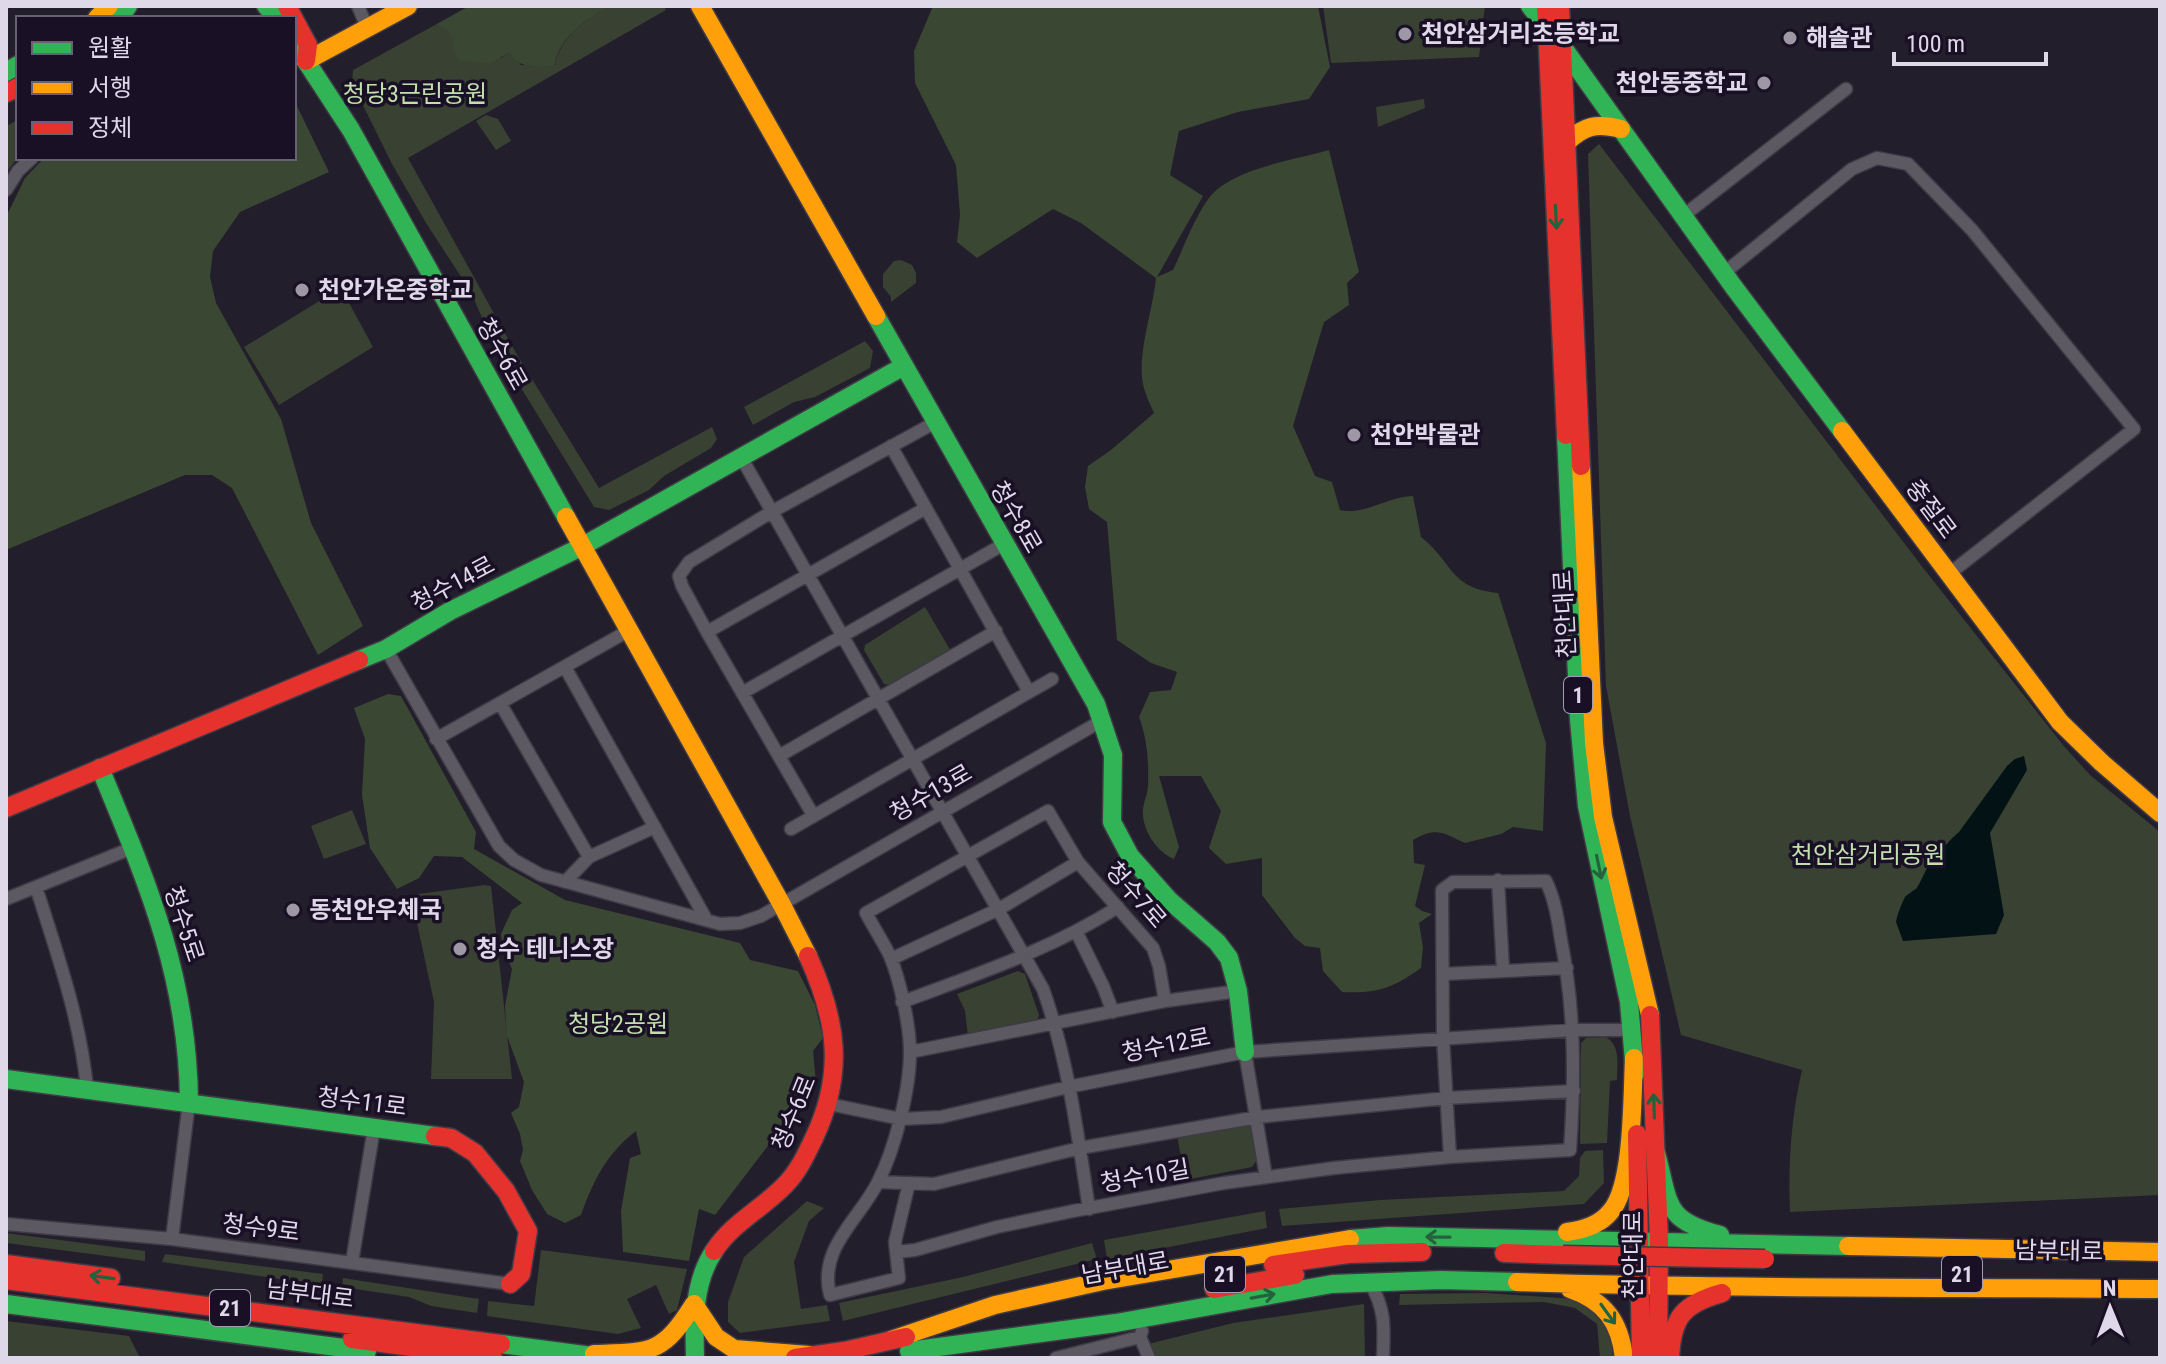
<svg xmlns="http://www.w3.org/2000/svg" width="2166" height="1364" font-family="'Roboto Condensed','Noto Sans KR',sans-serif">
<style>
.green{fill:#384132}
.forest{fill:#3a4733}
.water{fill:#031215}
.lines{fill:none;stroke-linecap:round;stroke-linejoin:round}
.street-casing{stroke:#3f3a46;stroke-width:15}
.fast-casing{stroke:#3f3a46;stroke-width:21}
.slow-casing{stroke:#3f3a46;stroke-width:21}
.jam-casing{stroke:#3f3a46;stroke-width:21}
.street{stroke:#5c5962;stroke-width:12}
.fast{stroke:#30b455;stroke-width:18}
.slow{stroke:#ff9f0a;stroke-width:18}
.jam{stroke:#e5322d;stroke-width:18}
.jam-bridge-casing{stroke:#3f3a46;stroke-width:21;stroke-linecap:butt}
.jam-bridge{stroke:#e5322d;stroke-width:18}
.oneway{stroke:#24623e}
.poi-dot{fill:#9d97a6;stroke:#191026;stroke-width:3}
.labels{text-anchor:middle;dominant-baseline:central;stroke-width:7;stroke-linejoin:round;paint-order:stroke}
.shield{fill:#191026;stroke:#a39cae;stroke-width:2}
.shield-label{font-size:22px;font-weight:bold;fill:#ded8e8}
.poi-label{font-size:24px;font-weight:bold;fill:#ded8e8;stroke:#191026;text-anchor:start}
.park-label{font-size:24px;fill:#c2e0ae;stroke:#191026}
.street-label{font-size:24px;fill:#ded8e8;stroke:#191026}
</style>
<rect width="100%" height="100%" fill="#231e2b"/>
<path class="green" d="M609,6H664L666,10L408,158L516,353L599,488L712,427L717,439L711,448L664,476L649,490L609,510L594,507L490,337L471,292L426,223L392,164L352,83L353,70L435,25L446,27L452,35V39L501,58L510,51L521,65L554,66C563,34 582,23 609,6Z
M1323,6H1485L1479,57L1331,63Z
M1424,99L1425,108L1378,127L1376,107Z
M486,115L498,119L511,141L496,150L476,121Z
M18,120V157L6,173V126Z
M1599,144L1924,569L2063,745L2090,775L2160,832V1195L1790,1212C1788,1164 1791,1118 1802,1070L1681,1035L1630,816L1606,686L1588,154Z
M901,260L912,265L916,273V283L891,302V297L883,287V274L894,261Z
M342,290L373,347L279,405L244,347L334,292Z
M865,341L873,351L870,368L815,397L794,402L753,425L744,407Z
M925,607L952,653L892,685L884,684L864,650L865,645Z
M352,810L366,844L324,859L311,826Z
M485,885L491,886L512,1079H431L434,1002L411,895Z
M1018,971L1025,974L1039,1015L1037,1021L968,1036L965,1011L957,994Z
M1606,1037C1621,1047 1617,1063 1617,1080L1610,1081L1607,1143L1580,1144L1581,1043L1586,1038Z
M1250,1122L1254,1125L1257,1160L1252,1167L1185,1180L1177,1135Z
M1603,1150L1604,1183L1584,1204L1282,1226L1279,1209L1380,1200L1564,1191L1579,1176L1580,1158L1585,1151Z
M807,1201L824,1208L809,1221L794,1262L801,1309L827,1305L830,1321L740,1333L728,1322V1302L744,1257Z
M1265,1211L1267,1228L1107,1259L1104,1240Z
M6,1233L145,1251V1261L6,1243Z
M1092,1243L1097,1259L843,1321L839,1303L963,1277Z
M541,1250L687,1269L677,1310L669,1314L656,1285L627,1299L641,1328L618,1334L487,1316L488,1301L534,1306Z
M165,1254L323,1274L322,1285L162,1262Z
M343,1278L479,1299L477,1313L431,1306L409,1297L342,1287Z
M1485,1293L1575,1299L1609,1324L1613,1358H1600L1597,1324L1575,1308L1544,1302L1399,1305L1400,1294Z
M1364,1304L1365,1358H1154L1148,1344L1233,1323Z
M6,1321L129,1336L140,1358H6Z"/>
<path class="forest" d="M469,6H609C584,22 561,35 554,66C538,66 517,70 510,52L491,63L459,61C449,44 458,30 435,25Z
M933,6H1318L1330,67L1309,99L1238,112L1179,131L1170,175L1203,196L1157,277L1173,270C1184,247 1194,218 1209,198C1231,169 1294,160 1329,150L1359,272L1347,283L1349,305L1324,322L1293,426L1315,476L1332,482L1340,510C1363,516 1389,496 1413,496L1421,537C1454,563 1449,588 1498,593L1546,743L1543,831L1513,827L1501,834L1465,843C1444,833 1436,826 1413,840L1414,863L1425,865L1415,906L1422,911L1432,914L1419,923L1423,947L1421,968C1393,988 1377,994 1342,992L1323,971L1320,948L1305,946L1295,938L1262,895V858L1226,864L1209,848L1221,811L1201,776H1159L1179,847L1174,859C1156,852 1141,828 1143,809C1144,801 1148,793 1148,785C1149,763 1147,738 1139,717L1150,692L1171,690L1177,672L1151,663L1117,640L1107,522L1089,509L1085,487L1088,466L1111,450L1154,413C1150,404 1145,394 1143,384C1137,353 1153,310 1156,278L1081,223L1053,209L977,258L957,242L960,215L956,165L915,83L914,51Z
M294,100L329,172L240,212L213,251L210,277L216,303L281,419L311,523L363,626L318,655L232,488L212,475H185L6,550V217L25,178L44,158H294Z
M388,694L401,696L476,832L474,849L565,900L740,943L750,960L798,971L815,1005L823,1038L813,1051L816,1083L715,1215L699,1209L689,1261L623,1252L621,1211L630,1158L641,1154L636,1131C607,1153 593,1181 581,1215L565,1223L547,1214L532,1190L520,1161L523,1150L520,1134L511,1113L519,1107L524,1082L507,1036L505,1006L512,969L503,948L501,934L512,910L522,903L462,857L434,856L419,878L397,889L370,848L362,795L365,739L354,708Z"/>
<path class="water" d="M2024,756L2027,770L1990,833L2004,915L1996,934L1903,941L1896,922C1897,915 1902,903 1905,897C1906,896 1915,889 1916,889C1922,881 1926,867 1932,861C1940,852 1950,839 1959,832L2007,766L2015,759Z"/>
<g class="lines">
<g class="street-casing">
<path id="street" d="M358,6L368,30
M6,190L18,171L32,158
M1683,216L1846,89
M1724,273L1852,169L1877,158L1908,164L1972,230L2134,429L1949,574
M891,446L1029,692
M741,457L1043,989C1068,1059 1078,1136 1089,1209
M707,632L926,508
M386,649L499,846L514,860L541,875L720,924L740,923L761,916L1103,720
M565,667L706,919
M742,693L1004,544
M500,703L589,857
M436,739L628,631
M779,756L996,631
M813,815L707,632L682,586L679,576L689,562L773,511L934,423
M791,829L1052,679
M1498,880L1503,970
M565,882L589,857L655,827
M36,887C57,953 80,1018 87,1088
M6,899L132,848
M1077,933L1103,986L1113,1012
M891,959L999,909L1078,862
M1443,974L1567,968
M902,1002C977,974 1050,950 1118,907
M910,1052L1165,1001L1238,991
M1245,1052L1266,1177
M829,1104L901,1119L941,1117L1068,1087L1245,1052L1573,1030H1632
M878,1182L934,1184L1080,1148L1258,1117L1447,1098L1574,1091
M909,1183L895,1242L899,1278L830,1295C818,1248 859,1220 878,1182C895,1149 910,1089 910,1052C910,1026 900,980 890,956C883,942 874,928 866,913L1048,811L1078,862L1153,948L1159,966L1165,1001
M6,1224L172,1239L510,1284
M172,1239L189,1102
M897,1252L915,1250L997,1227L1073,1211L1224,1183L1334,1168L1450,1157L1570,1150C1575,1079 1575,1010 1561,940C1558,920 1555,900 1546,881L1453,882L1442,890L1443,1038L1450,1157
M352,1262L374,1128
M1370,1283C1386,1310 1384,1328 1383,1358
M1142,1331L1140,1337L1149,1358
M1056,1358L1140,1337"/>
</g>
<g class="fast-casing">
<path id="fast" d="M266,6L277,18
M1530,6L1562,46L1733,286L1842,431
M119,18L128,6
M294,48L306,61L351,130L566,517
M6,72L18,65
M876,316L1096,704L1113,755L1112,822L1130,856L1169,900L1217,942L1229,958L1238,991L1245,1052
M1566,435L1579,720L1587,806L1629,1002L1635,1074
M359,660L386,649L450,611L581,547L904,366
M100,768C147,882 188,976 189,1102
M6,1079L435,1136
M1656,1153C1670,1204 1663,1220 1720,1235
M1350,1239L1388,1236L1848,1246
M6,1304L367,1351
M501,1344L607,1358
M909,1351L1116,1323L1332,1284L1441,1280L1517,1282
M695,1358C694,1322 693,1283 714,1251"/>
</g>
<g class="slow-casing">
<path id="slow" d="M700,6L876,316
M97,18L109,6
M306,61L408,6
M1567,142C1585,125 1597,123 1621,129
M1842,431L2060,722L2102,763L2160,813
M1581,466L1594,743L1603,817L1650,1015
M566,517L782,905L808,956
M1567,1232C1583,1230 1601,1224 1611,1211C1634,1184 1632,1094 1634,1058
M1848,1246L2160,1252
M1517,1282C1731,1289 1946,1287 2160,1289
M1570,1289C1605,1301 1620,1322 1624,1358
M891,1340L995,1305L1103,1281L1350,1239
M594,1354C651,1352 662,1355 694,1304L716,1337L734,1349L809,1355"/>
</g>
<g class="jam-casing">
<path id="jam" d="M287,6L308,45L306,61
M1546,6L1566,435
M1560,6L1581,466
M6,93L18,87
M6,808L359,660
M1650,1015L1659,1240L1658,1358
M1637,1134L1641,1358
M435,1136L451,1138L475,1153L506,1191L528,1231L521,1274L510,1284
M714,1251C732,1223 762,1209 785,1185C798,1172 806,1155 814,1138C845,1073 837,1020 808,956
M1504,1253L1563,1255
M6,1264L111,1278
M1273,1265L1348,1254L1422,1252
M6,1280L501,1344
M1214,1289L1295,1275
M352,1339L493,1358
M795,1358L844,1351L906,1337
M1670,1358C1672,1317 1683,1304 1722,1293"/>
</g>
<use href="#street" class="street"/>
<use href="#fast" class="fast"/>
<use href="#slow" class="slow"/>
<use href="#jam" class="jam"/>
<g class="jam-bridge-casing">
<path id="jam-bridge" d="M1563,1255L1765,1259"/>
</g>
<use href="#jam-bridge" class="jam-bridge"/>
</g>
<defs><path id="oneway-shaft" d="M-6 0H5M1.5-3L5.5 0L1.5 3" fill="none" stroke-width="1.6" stroke-linecap="round" stroke-linejoin="round" transform="scale(2)"/></defs>
<g class="oneway">
<use href="#oneway-shaft" transform="translate(1556 217) rotate(87)"/>
<use href="#oneway-shaft" transform="translate(1599 867) rotate(78)"/>
<use href="#oneway-shaft" transform="translate(1654 1106) rotate(-92)"/>
<use href="#oneway-shaft" transform="translate(1438 1237) rotate(-179)"/>
<use href="#oneway-shaft" transform="translate(102 1277) rotate(-172)"/>
<use href="#oneway-shaft" transform="translate(1263 1296) rotate(-10)"/>
<use href="#oneway-shaft" transform="translate(1608 1314) rotate(54)"/>
</g>
<g class="poi-dot">
<circle cx="1405" cy="34" r="8"/>
<circle cx="1790" cy="38" r="8"/>
<circle cx="1764" cy="83" r="8"/>
<circle cx="302" cy="290" r="8"/>
<circle cx="1354" cy="435" r="8"/>
<circle cx="293" cy="910" r="8"/>
<circle cx="460" cy="949" r="8"/>
</g>
<g class="labels">
<g class="shield">
<rect x="1564" y="677" width="28" height="36" rx="6"/>
<rect x="1205" y="1256" width="40" height="36" rx="6"/>
<rect x="1942" y="1256" width="40" height="36" rx="6"/>
<rect x="210" y="1290" width="40" height="36" rx="6"/>
</g>
<g class="shield-label">
<text x="1578" y="695">1</text>
<text x="1225" y="1274">21</text>
<text x="1962" y="1274">21</text>
<text x="230" y="1308">21</text>
</g>
<g class="poi-label">
<text x="1421" y="34">천안삼거리초등학교</text>
<text x="1806" y="38">해솔관</text>
<text x="1748" y="83" text-anchor="end">천안동중학교</text>
<text x="318" y="290">천안가온중학교</text>
<text x="1370" y="435">천안박물관</text>
<text x="309" y="910">동천안우체국</text>
<text x="476" y="949">청수 테니스장</text>
</g>
<g class="park-label">
<text x="415" y="94">청당3근린공원</text>
<text x="1868" y="855">천안삼거리공원</text>
<text x="618" y="1024">청당2공원</text>
</g>
<g class="street-label">
<text transform="translate(502 354) rotate(61)">청수6로</text>
<text transform="translate(1931 509) rotate(53)">충절로</text>
<text transform="translate(1016 517) rotate(60)">청수8로</text>
<text transform="translate(453 584) rotate(-28)">청수14로</text>
<text transform="translate(1565 614) rotate(-93)">천안대로</text>
<text transform="translate(931 793) rotate(-30)">청수13로</text>
<text transform="translate(1136 895) rotate(49)">청수7로</text>
<text transform="translate(184 924) rotate(72)">청수5로</text>
<text transform="translate(1166 1045) rotate(-11)">청수12로</text>
<text transform="translate(362 1102) rotate(7)">청수11로</text>
<text transform="translate(794 1113) rotate(-68)">청수6로</text>
<text transform="translate(1145 1176) rotate(-10)">청수10길</text>
<text transform="translate(261 1228) rotate(7)">청수9로</text>
<text transform="translate(2059 1251) rotate(1)">남부대로</text>
<text transform="translate(1633 1255) rotate(-90)">천안대로</text>
<text transform="translate(1125 1268) rotate(-10)">남부대로</text>
<text transform="translate(310 1294) rotate(7)">남부대로</text>
</g>
</g>
<rect width="2166" height="1364" fill="none" stroke="#ded8e8" stroke-width="16"/>
<rect x="16" y="16" width="280" height="144" fill="#191026" stroke="#686074" stroke-width="2"/>
<rect x="32" y="42" width="40" height="12" fill="#30b455" stroke="#686074" stroke-width="2"/>
<text x="88" y="56" font-size="24" fill="#ded8e8">원활</text>
<rect x="32" y="82" width="40" height="12" fill="#ff9f0a" stroke="#686074" stroke-width="2"/>
<text x="88" y="96" font-size="24" fill="#ded8e8">서행</text>
<rect x="32" y="122" width="40" height="12" fill="#e5322d" stroke="#686074" stroke-width="2"/>
<text x="88" y="136" font-size="24" fill="#ded8e8">정체</text>
<g transform="translate(2110 1308) rotate(359)" stroke="#191026" stroke-width="6" paint-order="stroke">
<path d="M0-6L14 30L0 20L-14 30Z" fill="#ded8e8"/>
<text y="-12" font-size="22" font-weight="bold" text-anchor="middle" fill="#ded8e8">N</text>
</g>
<path d="M1894 52v12h152v-12" fill="none" stroke="#ded8e8" stroke-width="4"/>
<text x="1906" y="52" font-size="24" fill="#ded8e8" stroke="#191026" stroke-width="6" paint-order="stroke">100 m</text>
</svg>
